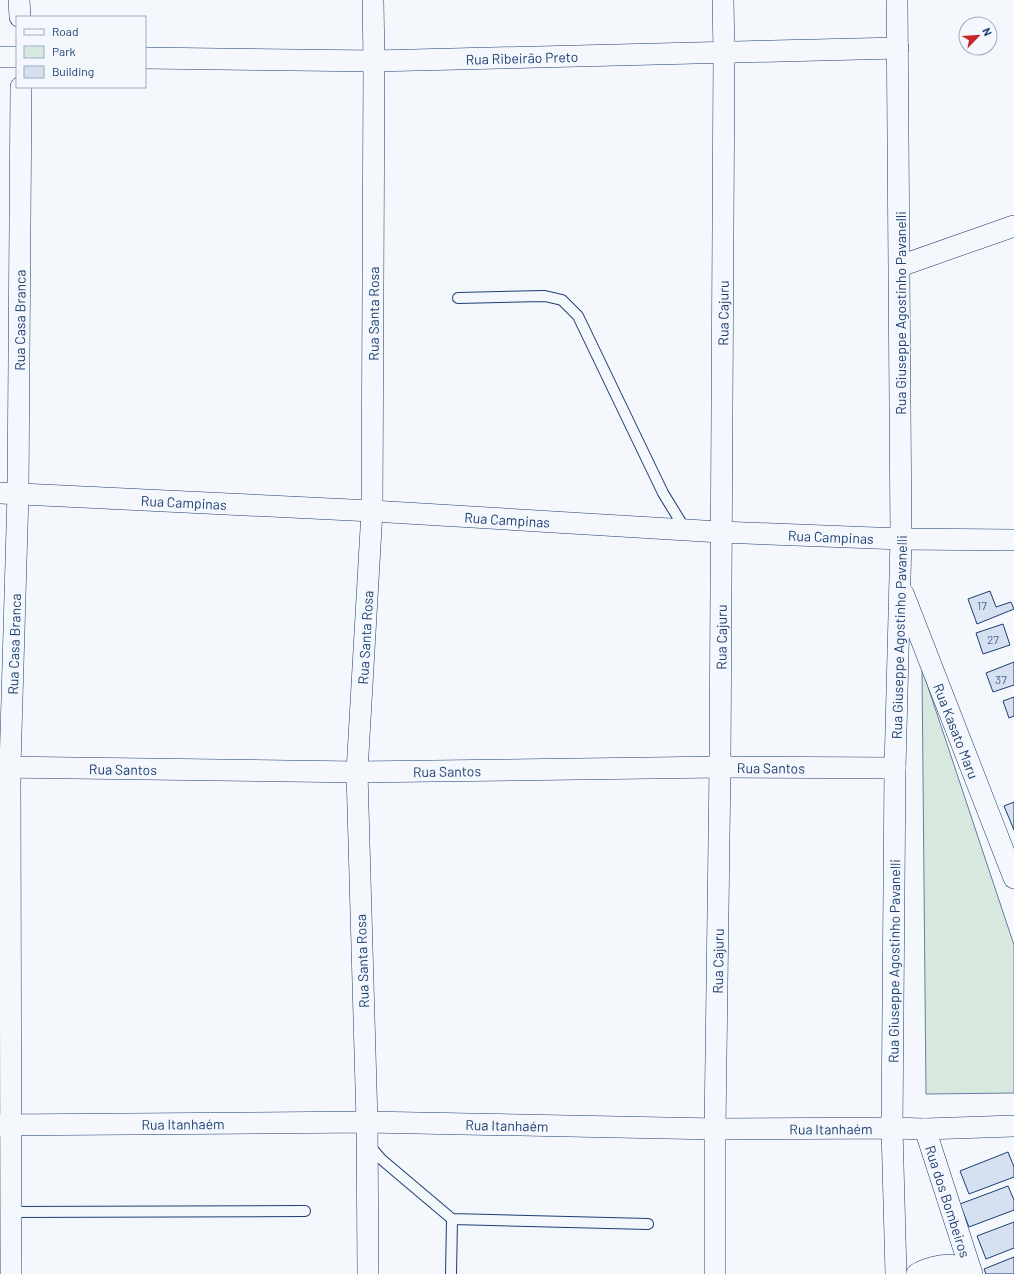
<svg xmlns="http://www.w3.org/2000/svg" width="1014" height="1274" font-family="Barlow,sans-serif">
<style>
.green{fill:#d7e8df;stroke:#687fa3}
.building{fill:#d5e0f0;stroke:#1d3f73}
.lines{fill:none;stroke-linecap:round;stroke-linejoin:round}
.service-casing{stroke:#1d3f73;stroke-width:12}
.minor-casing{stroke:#1d3f73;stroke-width:22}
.service{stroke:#f4f7fb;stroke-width:10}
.minor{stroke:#f4f7fb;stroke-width:21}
.labels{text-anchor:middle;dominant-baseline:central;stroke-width:3;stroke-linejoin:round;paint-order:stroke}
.number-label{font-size:12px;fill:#4b6792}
.street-label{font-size:14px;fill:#1d3f73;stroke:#f4f7fb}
</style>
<rect width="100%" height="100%" fill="#f4f7fb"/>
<path class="green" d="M922,669L1014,945V1093L926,1094Z"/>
<path class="building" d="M990,591L996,607L1011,602L1014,609L977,624L968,599Z
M1003,624L1010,645L983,654L976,633Z
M1014,662V685L993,692L986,673Z
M1014,697V716L1009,718L1003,701Z
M1014,802V830L1004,806Z
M1008,1152L1014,1167V1177L969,1194L960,1171Z
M1008,1186L1014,1200V1210L969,1227L960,1204Z
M1014,1222V1248L986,1259L977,1236Z
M1014,1257V1274H986L984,1269Z"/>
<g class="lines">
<g class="service-casing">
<path id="service" d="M458,298L545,296L562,300L578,316L663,493L685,529
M369,1145L381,1159L452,1219L451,1274
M11,1212L305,1211
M452,1219L648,1224"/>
</g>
<g class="minor-casing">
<g id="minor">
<path d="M19,0L20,17"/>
<path d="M0,57H17"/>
<path id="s1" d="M145,58L374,61L898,48"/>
<path d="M900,266L1014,226"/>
<path id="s2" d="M0,493L372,511L720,532L901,539L1014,540"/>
<path id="s3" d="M903,593L1014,878"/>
<path id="s4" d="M0,767L357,772L720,767L895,768"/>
<path id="s5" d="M0,1125L367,1122L715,1129L892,1128L925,1129L1014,1126"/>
<path id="s6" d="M925,1129L972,1274"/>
<path id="s7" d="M11,1274L10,767L18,494L21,87"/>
<path id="s8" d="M368,1274L367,1122L357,772L372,511L374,61L373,0"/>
<path id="s9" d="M715,1274V1129L720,767L724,52L723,0"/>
<path id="s10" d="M896,1274L892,1128L895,768L901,539L897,0"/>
<path d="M917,1274C925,1269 945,1263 954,1266C960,1267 966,1270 971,1273"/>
</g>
</g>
<use href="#service" class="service"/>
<use href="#minor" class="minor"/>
</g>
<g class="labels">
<g class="number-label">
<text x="982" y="605">17</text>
<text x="993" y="639">27</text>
<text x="1001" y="679">37</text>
</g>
<g class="street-label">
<text stroke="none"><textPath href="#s1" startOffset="377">Rua Ribeirão Preto</textPath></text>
<text stroke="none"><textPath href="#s8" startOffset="961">Rua Santa Rosa</textPath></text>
<text stroke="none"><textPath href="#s9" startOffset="961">Rua Cajuru</textPath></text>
<text transform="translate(900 313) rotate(-90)">Rua Giuseppe Agostinho Pavanelli</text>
<text stroke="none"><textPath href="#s7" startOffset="954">Rua Casa Branca</textPath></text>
<text stroke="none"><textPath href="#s2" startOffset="184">Rua Campinas</textPath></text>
<text stroke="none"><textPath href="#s2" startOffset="508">Rua Campinas</textPath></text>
<text stroke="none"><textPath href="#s2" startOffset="832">Rua Campinas</textPath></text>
<text stroke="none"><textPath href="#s8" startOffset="637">Rua Santa Rosa</textPath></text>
<text stroke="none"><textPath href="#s9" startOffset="637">Rua Cajuru</textPath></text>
<text stroke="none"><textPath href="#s10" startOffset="637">Rua Giuseppe Agostinho Pavanelli</textPath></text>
<text stroke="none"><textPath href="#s7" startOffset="630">Rua Casa Branca</textPath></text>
<text stroke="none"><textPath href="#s3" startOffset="148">Rua Kasato Maru</textPath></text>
<text stroke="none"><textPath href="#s4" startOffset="771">Rua Santos</textPath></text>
<text stroke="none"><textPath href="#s4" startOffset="123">Rua Santos</textPath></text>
<text stroke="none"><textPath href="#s4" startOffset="447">Rua Santos</textPath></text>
<text transform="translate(362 961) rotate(-92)">Rua Santa Rosa</text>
<text stroke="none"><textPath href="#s9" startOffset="313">Rua Cajuru</textPath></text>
<text stroke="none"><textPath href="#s10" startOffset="313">Rua Giuseppe Agostinho Pavanelli</textPath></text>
<text stroke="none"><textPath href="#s5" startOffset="183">Rua Itanhaém</textPath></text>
<text stroke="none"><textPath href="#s5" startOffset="507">Rua Itanhaém</textPath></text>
<text stroke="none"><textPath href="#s5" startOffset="831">Rua Itanhaém</textPath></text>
<text stroke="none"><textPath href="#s6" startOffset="76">Rua dos Bombeiros</textPath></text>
</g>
</g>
<rect x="16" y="16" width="130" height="72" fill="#f4f7fb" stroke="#9eadc5"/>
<rect x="24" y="29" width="20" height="6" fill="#f4f7fb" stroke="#9eadc5"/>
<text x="52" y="36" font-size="12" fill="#1d3f73">Road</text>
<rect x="24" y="46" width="20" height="12" fill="#d7e8df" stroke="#9eadc5"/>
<text x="52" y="56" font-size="12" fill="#1d3f73">Park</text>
<rect x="24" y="66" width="20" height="12" fill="#d5e0f0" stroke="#9eadc5"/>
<text x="52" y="76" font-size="12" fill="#1d3f73">Building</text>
<g transform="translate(978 36) rotate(65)"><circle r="19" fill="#f4f7fb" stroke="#9eadc5"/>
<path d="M0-3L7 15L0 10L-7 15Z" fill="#c62828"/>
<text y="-6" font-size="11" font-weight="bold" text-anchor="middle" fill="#1d3f73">N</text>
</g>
</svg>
